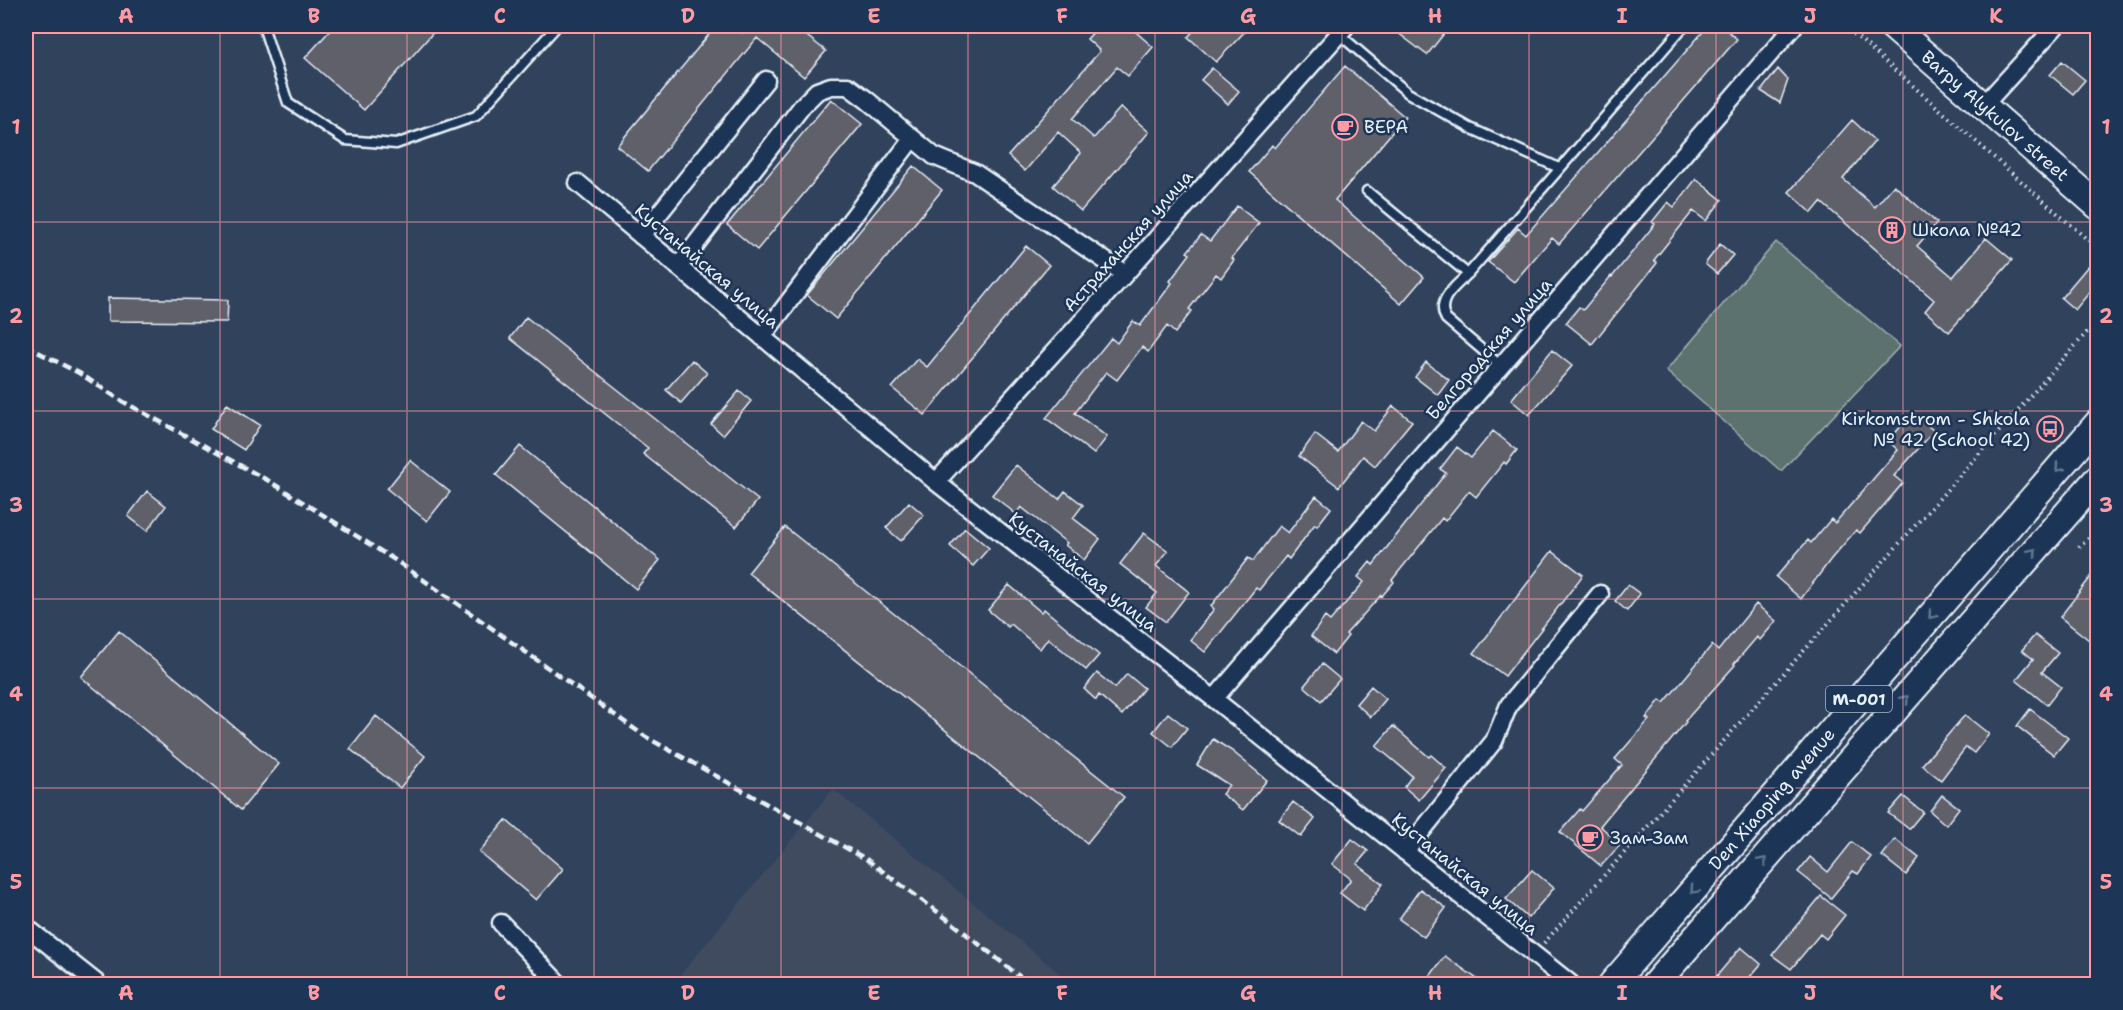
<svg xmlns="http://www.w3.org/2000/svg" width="2123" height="1010" font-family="'Shantell Sans',sans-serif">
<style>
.built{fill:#3f4b61}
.green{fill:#5b726e;stroke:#a2b2b3;stroke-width:1.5}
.building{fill:#61606b;stroke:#e8f1f8;stroke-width:1.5}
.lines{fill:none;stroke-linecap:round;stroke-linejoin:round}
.service-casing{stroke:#e8f1f8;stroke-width:13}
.minor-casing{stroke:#e8f1f8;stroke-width:21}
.primary-casing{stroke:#e8f1f8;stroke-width:30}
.path{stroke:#e8f1f8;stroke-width:4;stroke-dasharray:1.5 4.5;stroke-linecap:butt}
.service{stroke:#1d3557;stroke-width:8}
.minor{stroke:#1d3557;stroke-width:16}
.primary{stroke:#1d3557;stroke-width:26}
.rail{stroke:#e8f1f8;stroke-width:4.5;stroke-dasharray:9 4.5;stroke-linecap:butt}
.oneway{stroke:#64778f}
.grid{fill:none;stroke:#ff9aa2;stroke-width:1.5;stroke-opacity:0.55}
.labels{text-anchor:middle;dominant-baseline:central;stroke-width:5;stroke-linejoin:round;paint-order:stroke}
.shield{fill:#1d3557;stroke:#abb9c8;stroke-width:1.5}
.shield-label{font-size:16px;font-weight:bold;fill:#e8f1f8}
.street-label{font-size:18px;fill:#e8f1f8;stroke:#1d3557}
.poi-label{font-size:18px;fill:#e8f1f8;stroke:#1d3557;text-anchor:start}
.neatline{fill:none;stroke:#ff9aa2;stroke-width:2}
.grid-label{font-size:20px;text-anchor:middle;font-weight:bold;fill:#ff9aa2}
</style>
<rect width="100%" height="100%" fill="#31425d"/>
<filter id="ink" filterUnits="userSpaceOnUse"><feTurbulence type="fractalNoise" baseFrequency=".0167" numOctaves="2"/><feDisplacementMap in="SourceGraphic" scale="12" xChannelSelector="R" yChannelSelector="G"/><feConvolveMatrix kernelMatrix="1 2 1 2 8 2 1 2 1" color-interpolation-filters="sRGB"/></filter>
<g filter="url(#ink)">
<path class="built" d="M833,789L1073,984H673Z"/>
<path class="green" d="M1776,242L1900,346L1781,471L1666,371Z"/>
<path class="building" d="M334,26H439L364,110L305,58Z
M716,26H733L742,33L745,29L741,26H794L826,51L804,77L757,38L648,171L617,146Z
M1099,26H1129L1153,47L1128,76L1117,67L1072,119L1094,138L1121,107L1149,132L1081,211L1053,186L1081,153L1058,132L1025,171L1008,156L1100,51L1087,39Z
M1198,26H1250L1216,62L1188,37Z
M1389,26H1450L1427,55Z
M1708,26H1722L1737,39L1559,244L1552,238L1514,282L1488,262L1518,228L1526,235Z
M2062,61L2085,80L2073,94L2050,75Z
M1345,66L1405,117L1335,200L1424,277L1401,304L1249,172L1272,145L1275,148Z
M1212,68L1239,91L1228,104L1201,80Z
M1778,69L1788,80L1780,103L1761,91Z
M831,99L862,124L757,250L727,225Z
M1852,120L1875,141L1843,179L1875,207L1894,185L1937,223L1917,246L1953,277L1986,238L2012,260L1949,332L1925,311L1934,300L1821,202L1812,213L1789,192Z
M913,166L942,190L836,319L807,295Z
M1696,179L1722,200L1706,221L1693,211L1654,260L1657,263L1592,344L1566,323L1579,307L1583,310L1611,276L1612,277L1655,224L1652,222L1668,202L1674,207Z
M1237,206L1259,223L1232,258L1234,260L1221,278L1216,274L1189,309L1192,311L1175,333L1167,326L1148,352L1142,347L1117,380L1106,372L1075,413L1107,437L1094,454L1046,418L1111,338L1117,343L1133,321L1140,326L1172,283L1170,281L1190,254L1187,252L1201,235L1210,241Z
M1720,244L1733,255L1717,274L1705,264Z
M1026,246L1049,265L925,415L892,388L917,359L927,367Z
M2088,266L2097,274V283L2075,310L2061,298Z
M108,298L228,300L227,322L108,321Z
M526,317L758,500L736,527L643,454L648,448L510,338Z
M1552,350L1572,366L1529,415L1511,400Z
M692,360L707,373L681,403L666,390Z
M1426,362L1449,380L1438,395L1415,377Z
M739,391L751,401L723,435L711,424Z
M227,404L260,425L244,450L211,429Z
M1393,406L1412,421L1375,466L1363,456L1339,487L1299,456L1315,434L1338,452L1361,421L1374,431Z
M1913,413L1934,431L1894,476L1903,483L1860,533L1856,530L1831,559L1801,599L1776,577L1808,540L1811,543L1831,519L1835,523L1868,485L1898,450L1888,441Z
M1493,431L1517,450L1506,464L1504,462L1476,497L1469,491L1445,521L1442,518L1392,580L1394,582L1382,596L1381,595L1346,634L1348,636L1334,654L1311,636L1325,617L1330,621L1364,582L1358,577L1370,562L1373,565L1446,473L1440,469L1457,447L1471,458Z
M520,446L660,560L636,589L496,475Z
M410,460L450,492L427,521L387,489Z
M1016,465L1059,499L1065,491L1083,505L1073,518L1100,539L1084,560L1065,545L1067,543L1021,507L1016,514L992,495Z
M147,491L166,506L147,531L128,516Z
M1316,496L1331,508L1317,526L1315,524L1289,559L1286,556L1259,590L1256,588L1205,652L1190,640L1214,609L1211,606L1248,558L1253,561L1279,526L1288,533Z
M909,502L924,515L901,541L886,528Z
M785,527L1124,797L1087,843L748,573Z
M965,528L989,548L973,566L950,546Z
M1144,533L1168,551L1156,566L1189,592L1166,622L1146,607L1157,593L1120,564Z
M1552,551L1583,575L1505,676L1474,653Z
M2097,569V628L2089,640L2060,617Z
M1009,585L1041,612L1044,609L1099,655L1086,670L1048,638L1040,649L1011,624L1008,627L988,610Z
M1628,585L1640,594L1627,611L1615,601Z
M1756,604L1776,621L1760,640L1757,637L1734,664L1735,665L1685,721L1686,722L1600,826L1621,844L1601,866L1560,832L1580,809L1582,811L1622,765L1615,759L1649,720L1646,718L1660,700L1664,703L1712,645L1718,651Z
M119,631L279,764L241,810L81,677Z
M2035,635L2058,653L2042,672L2061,687L2047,705L2016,680L2033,659L2022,650Z
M1322,664L1340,679L1321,701L1304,686Z
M1097,673L1115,688L1127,674L1144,688L1122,715L1099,695L1096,700L1084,689Z
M1371,686L1386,699L1371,717L1356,704Z
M2030,709L2068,738L2054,755L2017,726Z
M1168,713L1187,728L1172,747L1153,732Z
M1965,715L1989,734L1974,753L1966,747L1941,780L1922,765Z
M376,716L425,756L400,788L350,749Z
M1393,726L1429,757L1431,755L1446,768L1419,800L1404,787L1412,776L1376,746Z
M1213,739L1232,751L1267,780L1243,810L1222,794L1229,785L1197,765Z
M1942,795L1959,808L1946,825L1930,811Z
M1903,796L1923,812L1909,829L1888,813Z
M1293,802L1315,819L1301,837L1279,820Z
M506,820L563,869L536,900L479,852Z
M1352,839L1368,851L1357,864L1383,884L1363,911L1340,893L1351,879L1332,864Z
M1895,839L1919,858L1906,875L1882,856Z
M1852,842L1871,857L1858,874L1853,871L1831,898L1798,872L1810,857L1828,872Z
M1532,870L1554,888L1528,918L1506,899Z
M1420,889L1446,908L1424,937L1399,919Z
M1821,896L1845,915L1826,939L1820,934L1791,969L1772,955Z
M1741,947L1761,964L1744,984H1710Z
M1445,956L1484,984H1424Z"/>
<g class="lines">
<g class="service-casing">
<path id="service" d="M263,26L288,103L345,140L396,144L476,116L557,26
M1339,34L1408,93L1470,128L1559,168
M1367,191L1468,274C1456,286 1435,300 1446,319L1501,366
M1468,274L1684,26"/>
</g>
<g class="minor-casing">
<path id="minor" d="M1983,106L2056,26
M578,183L936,482L1214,699L1571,984
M641,236L766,80
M678,267L803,105L817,91L831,86H848L867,100L934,156L975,173L1125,274
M762,337L912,139
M936,482L1125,274L1346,26
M1214,699L1794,26
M1405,852L1494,741L1509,705L1600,594
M501,923L559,984
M26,927L98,984"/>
</g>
<g class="primary-casing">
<path id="primary" d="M1892,26L2098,206
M1612,984L2098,423
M1655,984L2098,478"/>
</g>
<path class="path" d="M1845,26L2098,249
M2079,547L2098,528
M1544,943L2098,320"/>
<use href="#service" class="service"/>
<use href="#minor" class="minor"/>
<use href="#primary" class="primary"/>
<path class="rail" d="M26,346L79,373L122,401L269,481L398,562L646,737L866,859L950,921L1029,984"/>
</g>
<defs><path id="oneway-chevron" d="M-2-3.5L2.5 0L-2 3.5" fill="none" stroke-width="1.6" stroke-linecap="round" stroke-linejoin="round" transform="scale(1.5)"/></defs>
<g class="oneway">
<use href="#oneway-chevron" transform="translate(2059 468) rotate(131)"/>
<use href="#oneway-chevron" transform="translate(2033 552) rotate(-49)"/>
<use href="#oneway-chevron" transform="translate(1932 615) rotate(131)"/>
<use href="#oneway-chevron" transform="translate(1905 699) rotate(-49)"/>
<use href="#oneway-chevron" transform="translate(1763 861) rotate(-49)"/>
<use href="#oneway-chevron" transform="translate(1694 890) rotate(131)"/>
</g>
</g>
<path class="grid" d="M220,26V984M407,26V984M594,26V984M781,26V984M968,26V984M1155,26V984M1342,26V984M1529,26V984M1716,26V984M1903,26V984M26,222H2098M26,411H2098M26,599H2098M26,788H2098"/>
<defs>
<g id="cafe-ring" transform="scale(1.35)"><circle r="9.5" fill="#1d3557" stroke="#ff9aa2" stroke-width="1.5"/><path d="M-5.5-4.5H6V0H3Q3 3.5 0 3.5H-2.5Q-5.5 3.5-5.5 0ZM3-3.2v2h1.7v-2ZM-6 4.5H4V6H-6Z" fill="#ff9aa2"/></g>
<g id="building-ring" transform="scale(1.35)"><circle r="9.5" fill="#1d3557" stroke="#ff9aa2" stroke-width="1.5"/><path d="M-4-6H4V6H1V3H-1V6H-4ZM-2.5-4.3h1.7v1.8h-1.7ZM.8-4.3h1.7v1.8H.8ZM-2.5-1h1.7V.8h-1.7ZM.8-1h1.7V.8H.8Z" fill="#ff9aa2"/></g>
<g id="bus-ring" transform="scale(1.35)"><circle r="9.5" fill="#1d3557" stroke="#ff9aa2" stroke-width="1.5"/><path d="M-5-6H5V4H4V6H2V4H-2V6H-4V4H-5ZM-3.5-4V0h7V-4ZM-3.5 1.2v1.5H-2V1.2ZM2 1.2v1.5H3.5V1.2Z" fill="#ff9aa2"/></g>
</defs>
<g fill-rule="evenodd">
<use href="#cafe-ring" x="1345" y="127"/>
<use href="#building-ring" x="1892" y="230"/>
<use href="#bus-ring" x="2050" y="429"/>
<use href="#cafe-ring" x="1590" y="838"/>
</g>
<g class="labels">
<rect class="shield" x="1826" y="686" width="66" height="26" rx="4.5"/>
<g class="shield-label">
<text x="1859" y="699">M-001</text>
</g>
<g class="street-label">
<text transform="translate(1995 116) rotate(41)">Barpy Alykulov street</text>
<text transform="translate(1128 241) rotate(-48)">Астраханская улица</text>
<text transform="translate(707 266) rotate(40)">Кустанайская улица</text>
<text transform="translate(1489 349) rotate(-49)">Белгородская улица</text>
<text transform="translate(1083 572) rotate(38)">Кустанайская улица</text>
<text transform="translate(1772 799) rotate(-49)">Den Xiaoping avenue</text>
<text transform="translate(1465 874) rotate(39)">Кустанайская улица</text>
</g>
<g class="poi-label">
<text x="1364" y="127">ВЕРА</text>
<text x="1912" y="230">Школа №42</text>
<text x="2030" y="419" text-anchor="end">Kirkomstrom - Shkola<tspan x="2030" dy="21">№ 42 (School 42)</tspan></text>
<text x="1610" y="838">Зам-Зам</text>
</g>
</g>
<rect width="2123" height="1010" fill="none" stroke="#1d3557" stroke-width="66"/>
<rect x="33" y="33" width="2057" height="944" class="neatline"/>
<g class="grid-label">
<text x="126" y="23">A</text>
<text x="314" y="23">B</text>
<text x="500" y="23">C</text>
<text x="688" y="23">D</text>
<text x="874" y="23">E</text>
<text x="1062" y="23">F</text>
<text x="1248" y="23">G</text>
<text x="1435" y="23">H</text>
<text x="1622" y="23">I</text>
<text x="1810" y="23">J</text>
<text x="1996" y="23">K</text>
<text x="16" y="134">1</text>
<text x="2106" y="134">1</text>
<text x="16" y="323">2</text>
<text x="2106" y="323">2</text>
<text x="16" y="512">3</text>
<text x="2106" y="512">3</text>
<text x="16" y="701">4</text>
<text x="2106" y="701">4</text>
<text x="16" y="889">5</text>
<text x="2106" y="889">5</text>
<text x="126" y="1000">A</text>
<text x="314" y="1000">B</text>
<text x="500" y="1000">C</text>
<text x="688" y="1000">D</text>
<text x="874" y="1000">E</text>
<text x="1062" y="1000">F</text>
<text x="1248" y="1000">G</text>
<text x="1435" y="1000">H</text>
<text x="1622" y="1000">I</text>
<text x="1810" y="1000">J</text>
<text x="1996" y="1000">K</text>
</g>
</svg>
